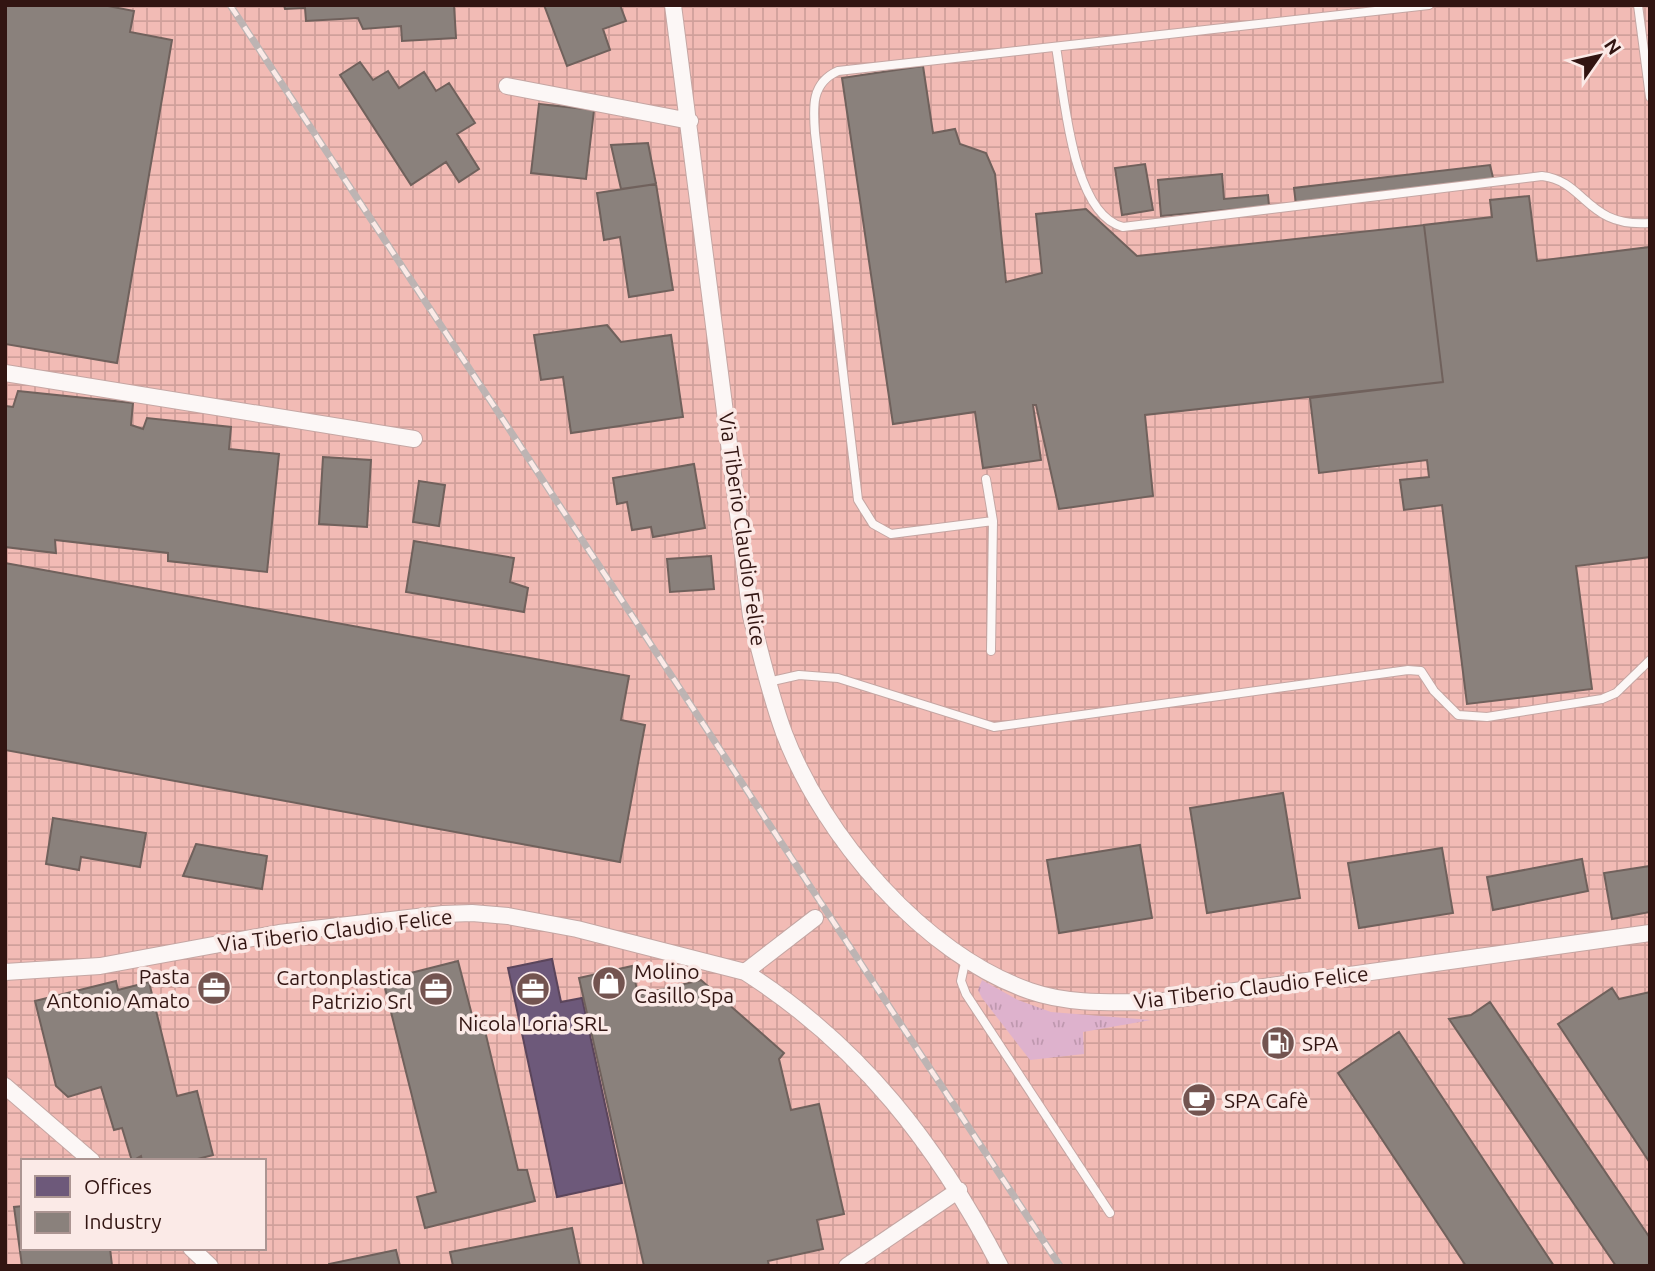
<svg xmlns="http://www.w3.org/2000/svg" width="1655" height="1271" font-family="Ubuntu,sans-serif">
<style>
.industrial{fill:url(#industrial-grid);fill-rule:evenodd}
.grass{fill:url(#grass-tufts)}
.offices{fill:#6d597a;stroke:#5b455b;stroke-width:2}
.industry{fill:#8a817c;stroke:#70615c;stroke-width:2}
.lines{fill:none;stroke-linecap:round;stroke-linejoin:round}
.lane-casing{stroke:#c5a6a3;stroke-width:10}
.street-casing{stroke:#c5a6a3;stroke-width:18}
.lane{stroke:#fcf7f6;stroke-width:8}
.street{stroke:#fcf7f6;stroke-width:16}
.rail-casing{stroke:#bdb4b3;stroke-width:7}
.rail{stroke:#fbeae7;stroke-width:4.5;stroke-dasharray:13;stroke-linecap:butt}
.labels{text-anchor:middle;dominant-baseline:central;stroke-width:7;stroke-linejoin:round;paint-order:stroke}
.street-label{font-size:21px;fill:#321512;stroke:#fbeae7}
.poi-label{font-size:21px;fill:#321512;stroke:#fbeae7;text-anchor:start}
</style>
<defs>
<pattern id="industrial-grid" width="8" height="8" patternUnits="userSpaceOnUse" patternTransform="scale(1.75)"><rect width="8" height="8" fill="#f2bbb5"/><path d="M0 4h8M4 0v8" fill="none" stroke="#d0a09b"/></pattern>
<pattern id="grass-tufts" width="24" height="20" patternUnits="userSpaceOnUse" patternTransform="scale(1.75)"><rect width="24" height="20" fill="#deb2cd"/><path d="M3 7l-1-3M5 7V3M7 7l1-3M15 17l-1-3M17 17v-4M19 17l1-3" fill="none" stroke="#bf98af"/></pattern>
</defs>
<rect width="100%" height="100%" fill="#ebc8c4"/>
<path class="industrial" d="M5,5H1650V1266H5ZM23,1161H264V1248H23Z"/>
<path class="grass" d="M982,980L1018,1000L1051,1012L1151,1020L1083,1032L1084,1054L1030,1060L982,998L978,990Z"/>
<path class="offices" d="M552,959L561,1002L582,998L622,1183L557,1197L508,968Z"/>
<path class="industry" d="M5,5H103L134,11L130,32L172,40L117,363L5,344Z
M284,5H454L456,38L402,41L401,26L363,29L358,18L306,21L305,8L285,9Z
M544,5H620L626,21L603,29L610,50L567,66Z
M360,62L373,80L388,71L399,88L424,72L436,91L449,83L475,123L457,134L479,169L459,182L446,162L411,185L340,75Z
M923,66L933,133L955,129L960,144L986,153L995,174L1006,282L1042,273L1036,214L1086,209L1137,256L1424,225L1443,382L1145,415L1153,496L1059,509L1036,405H1033L1041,460L983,468L975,412L893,424L842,78Z
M539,104L594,110L586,179L531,173Z
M648,143L656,184L621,189L611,145Z
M1145,164L1153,210L1122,215L1115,168Z
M1490,165L1494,182L1296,205L1294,188Z
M1222,174L1224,199L1268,195L1269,206L1161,216L1158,180Z
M656,184L673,290L629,297L620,237L604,240L597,193Z
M1529,196L1537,261L1650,247V557L1576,566L1592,689L1467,704L1442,505L1404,510L1400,480L1429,477L1427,460L1319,473L1310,398L1443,382L1424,225L1492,217L1490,200Z
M607,325L621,342L671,335L683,417L571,433L563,377L541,380L534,335Z
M18,391L133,403L131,425L143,429L147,418L231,427L229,449L279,454L267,572L168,561V553L55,540L56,553L5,547V406L13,407Z
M323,457L371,460L367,527L319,524Z
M694,464L705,528L653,537L651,527L632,530L627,502L617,504L613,478Z
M419,481L445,485L439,526L413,522Z
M414,541L514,558L510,582L528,588L524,612L406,592Z
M711,556L714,589L670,592L667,559Z
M5,563L629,676L621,720L645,725L620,862L5,750Z
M1283,793L1300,898L1207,913L1190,808Z
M53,818L146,833L140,867L81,857L79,870L46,864Z
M196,844L267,856L262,889L183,876Z
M1140,845L1152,918L1059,933L1047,860Z
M1442,848L1453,913L1359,928L1348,863Z
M1582,859L1588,891L1493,910L1487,877Z
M1650,866V912L1612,919L1604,873Z
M458,961L473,1019L482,1018L518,1170H527L535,1201L425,1228L417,1197L436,1192L383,980Z
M632,966L638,995L701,980L784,1053L779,1059L791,1110L819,1104L844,1214L817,1220L823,1249L768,1261L769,1266H644L579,978Z
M116,981L118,990L149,982L177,1096L197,1091L213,1155L190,1161H142L141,1156L132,1161L122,1128L114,1130L101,1087L68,1097L56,1086L35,1001Z
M1612,988L1619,999L1650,992V1163L1558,1024Z
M1490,1002L1650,1238V1266H1616L1449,1019L1471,1015Z
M1399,1032L1554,1266H1466L1338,1073Z
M23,1206V1248H110L112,1266H22L14,1207Z
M572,1228L580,1266H453L450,1252Z
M396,1250L400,1266H329V1264Z"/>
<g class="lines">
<g class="lane-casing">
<path id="lane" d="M1638,5L1650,97
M1056,47C1064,91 1071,214 1123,227L1542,176C1586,181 1586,228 1650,223
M986,479L993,521L991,651
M993,521L891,534L873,524L858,500L815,133C813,107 811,83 838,71L1429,5
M768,682L799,675L838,678L994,727L1408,670L1421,671L1434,691L1458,715L1487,717L1602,699L1616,693L1650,660
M966,958L961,981L966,994L1110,1213"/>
</g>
<g class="street-casing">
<path id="street" d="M673,5L751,616C761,655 770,695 784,733C823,836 923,954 1030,991C1070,1005 1114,1002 1156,1002L1650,933
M507,86L690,121
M5,373L414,439
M5,972L100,966L279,933L443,914L472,913L508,916L577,929L745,972L815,918
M745,972C861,1046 937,1145 1000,1266
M5,1086L92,1161
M191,1248L210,1266
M847,1266L959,1190"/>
</g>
<use href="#lane" class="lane"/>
<use href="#street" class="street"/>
<g class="rail-casing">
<path id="rail" d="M230,5L1060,1266"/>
</g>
<use href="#rail" class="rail"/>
</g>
<defs>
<g id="shop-disc" transform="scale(1.75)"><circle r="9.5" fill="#735450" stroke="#fbeae7"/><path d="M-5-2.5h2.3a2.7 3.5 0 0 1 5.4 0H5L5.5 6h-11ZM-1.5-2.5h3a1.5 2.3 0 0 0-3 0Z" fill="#fff"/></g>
<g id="office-disc" transform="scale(1.75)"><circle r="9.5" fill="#735450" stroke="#fbeae7"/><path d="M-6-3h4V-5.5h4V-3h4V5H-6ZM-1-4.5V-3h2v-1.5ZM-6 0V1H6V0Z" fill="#fff"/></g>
<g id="fuel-disc" transform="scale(1.75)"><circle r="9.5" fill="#735450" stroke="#fbeae7"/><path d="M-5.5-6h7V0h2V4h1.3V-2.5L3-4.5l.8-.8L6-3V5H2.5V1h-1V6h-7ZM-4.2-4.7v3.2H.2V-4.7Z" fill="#fff"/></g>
<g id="cafe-disc" transform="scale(1.75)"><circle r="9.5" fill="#735450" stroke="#fbeae7"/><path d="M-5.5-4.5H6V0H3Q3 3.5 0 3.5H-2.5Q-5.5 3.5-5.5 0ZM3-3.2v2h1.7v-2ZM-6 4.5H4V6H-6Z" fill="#fff"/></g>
</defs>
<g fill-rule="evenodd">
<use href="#shop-disc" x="609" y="983"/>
<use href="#office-disc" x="214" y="988"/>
<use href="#office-disc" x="436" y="989"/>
<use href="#office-disc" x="533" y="989"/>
<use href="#fuel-disc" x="1278" y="1043"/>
<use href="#cafe-disc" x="1199" y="1100"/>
</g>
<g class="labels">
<g class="street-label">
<text transform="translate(743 529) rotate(82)">Via Tiberio Claudio Felice</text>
<text transform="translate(335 930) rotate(-7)">Via Tiberio Claudio Felice</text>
<text transform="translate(1251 987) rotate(-7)">Via Tiberio Claudio Felice</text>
</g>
<g class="poi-label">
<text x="634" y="971">Molino<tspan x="634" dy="24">Casillo Spa</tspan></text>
<text x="190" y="976" text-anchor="end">Pasta<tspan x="190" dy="24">Antonio Amato</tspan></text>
<text x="412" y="977" text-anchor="end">Cartonplastica<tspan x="412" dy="24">Patrizio Srl</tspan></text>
<text x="533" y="1023" text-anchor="middle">Nicola Loria SRL</text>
<text x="1302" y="1043">SPA</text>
<text x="1224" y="1100">SPA Cafè</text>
</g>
</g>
<rect width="1655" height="1271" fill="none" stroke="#321512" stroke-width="14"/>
<rect x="21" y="1159" width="245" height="91" fill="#fbeae7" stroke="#ab9592" stroke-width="2"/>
<rect x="35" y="1176" width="35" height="21" fill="#6d597a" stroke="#ab9592" stroke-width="2"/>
<text x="84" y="1194" font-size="21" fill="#321512">Offices</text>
<rect x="35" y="1212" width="35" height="21" fill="#8a817c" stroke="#ab9592" stroke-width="2"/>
<text x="84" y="1229" font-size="21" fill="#321512">Industry</text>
<g transform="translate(1599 56) rotate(56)" stroke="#fbeae7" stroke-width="5" paint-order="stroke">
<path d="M0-5L12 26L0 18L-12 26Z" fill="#321512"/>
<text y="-10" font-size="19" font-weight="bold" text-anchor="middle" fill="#321512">N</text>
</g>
</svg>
